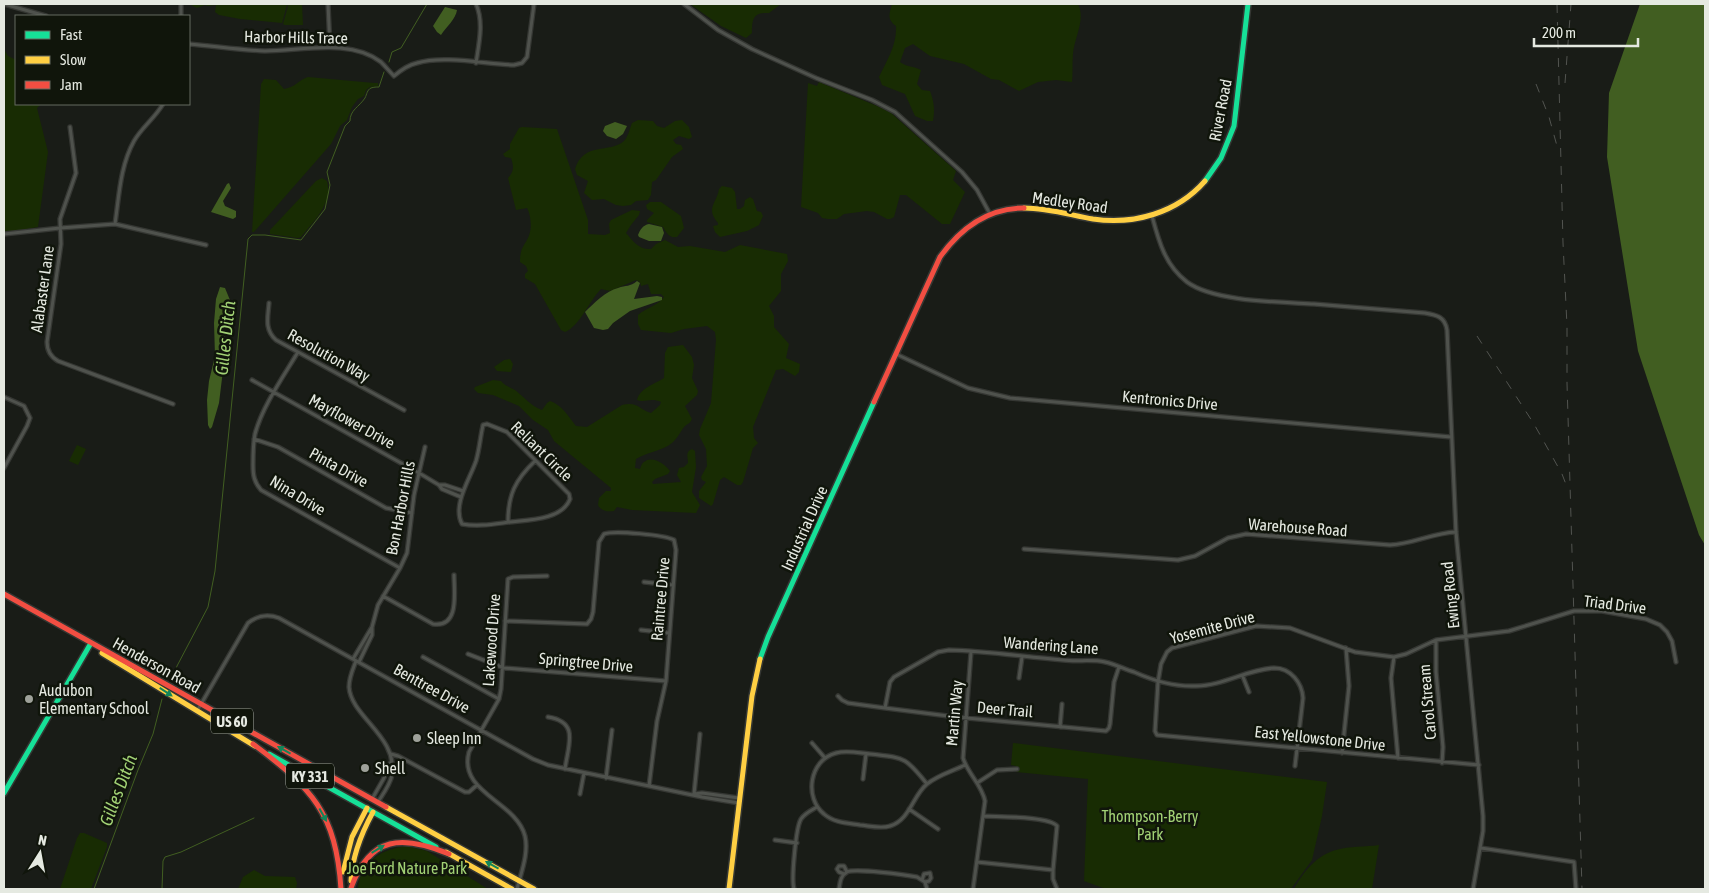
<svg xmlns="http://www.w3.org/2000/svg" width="1709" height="893" font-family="'Asap Condensed',sans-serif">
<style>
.green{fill:#182c03}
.water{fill:#415e21}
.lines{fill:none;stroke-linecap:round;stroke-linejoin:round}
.stream{stroke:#415e21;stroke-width:1}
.street-casing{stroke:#353733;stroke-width:5.5}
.fast-casing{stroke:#353733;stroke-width:8}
.slow-casing{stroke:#353733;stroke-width:8}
.jam-casing{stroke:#353733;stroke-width:8}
.street{stroke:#4f524d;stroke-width:3}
.fast{stroke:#16e098;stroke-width:5}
.slow{stroke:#ffcf43;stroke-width:5}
.jam{stroke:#f24e42;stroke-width:5}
.rail{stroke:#525450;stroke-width:1;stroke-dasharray:9 9;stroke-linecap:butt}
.oneway{fill:#138559}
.poi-dot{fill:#9ea19a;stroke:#10150b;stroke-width:2}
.labels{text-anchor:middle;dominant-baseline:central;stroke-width:5;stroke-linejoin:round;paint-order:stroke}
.shield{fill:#10150b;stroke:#a5a9a1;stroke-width:1}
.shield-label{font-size:15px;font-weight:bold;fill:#e5e9e1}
.street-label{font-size:16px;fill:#e5e9e1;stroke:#10150b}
.poi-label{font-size:16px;fill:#e5e9e1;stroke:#10150b;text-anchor:start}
.park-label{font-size:16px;fill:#a2d275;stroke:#10150b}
.water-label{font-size:18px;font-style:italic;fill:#a2d275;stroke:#10150b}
</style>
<rect width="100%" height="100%" fill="#191c17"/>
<path class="green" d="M189,4H285L287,5L282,23L240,19L219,15L215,12L216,5L208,6L205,5L197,8Z
M287,4H302L303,25H285L283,24L288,6Z
M690,4H781L769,13C753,12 752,19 752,33L746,38L721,26Z
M892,4H1078C1086,20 1074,38 1073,54C1072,63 1073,72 1072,82L1056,80L1038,82L1019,91L999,80L991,79L964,64L930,56L913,44L905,48L900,62C906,67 914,66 921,70L917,84L922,90L930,91C934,101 935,110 933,121H927L915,116L905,94L882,85L879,77C887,60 897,45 896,26C887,19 889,15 892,4Z
M4,49L8,56L16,60V104H41L37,108L48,152L38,227L4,233Z
M308,77L374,83H378V86L370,87L366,90L364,96L358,99L352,107L347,120L340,126L331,144L254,232H252L261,84L264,79L276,80L284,89C296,87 297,81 308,77Z
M819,82L877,106L891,113L956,171L953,180L965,192L950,224H942L906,195H900L894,217L890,219H887L874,212L867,211L844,214L837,219H828L822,218L818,213L801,207L808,83L817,86Z
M638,120L653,121L657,126L664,128L675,121L682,120L689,127L692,137L689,139L679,136L673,140L676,144L681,145L683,149L672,157L656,180L652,182L651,195L648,200L636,201L631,205L623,206L616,205L604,199L592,200L584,193L588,181L577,175L575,169C584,141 609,154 624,141C628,137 630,128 632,123Z
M522,127L557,129L588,220V234L605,235L610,233L609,224L611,220L632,210L640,211L639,215L631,225L626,233C633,241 639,250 651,249L656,244L665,240L678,247L690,246L725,252L740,245L787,254L788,261L781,274V291L769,306L774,316V327L789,344L786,358L800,364L799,372L795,376L783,369L776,370L753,427L754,438L758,443L753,448L743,482L741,485H737L724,477L720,480L713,504L711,506L699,498V491L706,482L702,480L701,477L707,466L706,449L699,435L700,429L711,403L716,340L715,332L707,326L684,329L671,333L641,330L638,324V315C646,308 657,306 664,297L661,294H651L648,284L641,286L640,282L636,280L610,291L601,289C589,301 580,326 565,332L561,330L535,284L525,278V274L528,271L526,266L520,262C520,244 527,245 530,232C532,225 530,213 527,208L516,210L508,178C514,171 514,167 511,158L505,157L503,154L510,149V144L519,128Z
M322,178L327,181C333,203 314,221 301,237L298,238L270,234V230L316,181Z
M722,186L732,188L735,192L737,209H740L744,206L745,200L750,197L753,199L757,211L761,212L763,216L759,225L747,231L720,237L715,232L713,226L718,225V223C705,208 717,203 719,189Z
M650,202H661L681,216L684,228L677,237C668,238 667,233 663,227L647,222V220L654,213L647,209L646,205Z
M683,345L692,357L694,365L692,378L698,391L697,395L685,406L692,419C690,424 688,423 684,427C680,432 678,438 672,443C662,451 647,452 636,459L635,468L640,469C641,466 642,463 644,462C652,455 665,464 670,471L668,474L655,479L652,482L653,484L681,482L677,475L679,468L684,467L688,463C688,457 685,452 692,449L695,451L696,467L692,492L700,505L696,513L632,510L617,507L614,511C607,512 601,511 598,505L599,498L606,491H611V488L554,441L548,430L533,420L519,406L493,395L478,393L474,389L475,387L493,380L501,381C505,386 510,387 515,390C524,397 531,406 542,410L547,403L550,401C562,405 568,416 576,426L587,427L622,405C638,401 638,409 651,413L660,405L661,402C651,397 645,403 637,400C640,388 655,384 664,378L665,353L668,347Z
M510,359L513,364L511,372L497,371L494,367L504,360Z
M77,445L86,449L78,465L69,461Z
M1013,743L1327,782L1322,816L1312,860L1291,889H1106L1084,881L1088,779L1016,772V766L1011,765Z
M80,833H84L107,843V847L91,889H60L77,838Z
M1379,845L1372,889H1294C1303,872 1317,855 1336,850C1349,846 1366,847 1379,845Z
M407,846L427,851L488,889H358C360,861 382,849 407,846Z
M254,870L265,876L295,877L297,883L296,889H238L243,877Z"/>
<path class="water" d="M1640,4H1705V545L1699,535L1638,351L1607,157L1609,93Z
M445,7L457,10C456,19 446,27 441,35L437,32L433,26Z
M615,122L627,126L623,134L616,139L607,136L603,131L605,126Z
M229,183L231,188L223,201L225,206L236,211V217L233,219L211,212L227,184Z
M649,224L662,227L664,233L661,241H649L639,237L638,235C640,230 643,225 649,224Z
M637,281L640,283L634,299L657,296L662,297V300L630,311L613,323L608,329L603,330L594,328L585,312C594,303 606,291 618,288C626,285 630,287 637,281Z
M220,287L225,288L232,305L225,334L224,362L219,403L212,427L210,429L208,425L207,400L209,381L215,356L214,323L216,299Z"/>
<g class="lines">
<path class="stream" d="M389,62L392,52L401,48L427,4
M171,682L177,666L208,607L215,571L248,239L252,235H265L301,240L325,209L330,185L327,172L345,126L350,121C350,110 359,107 365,98C367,94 367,90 371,88C374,87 376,87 379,87L384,72
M94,889L138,770L153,734L162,699
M162,889L163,861L165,857L181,852L254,818"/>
<g class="street-casing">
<path id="street" d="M4,4L46,16
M328,4L330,47
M476,4C484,22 479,43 476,63
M684,4L718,30L752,49L816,78L872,100L895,112L962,172L977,190L990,214
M181,16V4
M189,44C214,46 240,50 265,51C301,51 350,38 381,62C385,66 390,72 394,76C401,70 408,65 417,63C443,55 486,64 514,65L522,63L527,57L534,4
M70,127L76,173L60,219L61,244L47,342C47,351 51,357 58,361L173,404
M1152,216C1159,242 1165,265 1187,282C1214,302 1281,302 1314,304C1351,307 1388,310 1425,313C1437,315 1445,317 1447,330L1456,532L1483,816V831L1473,889
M115,224C119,197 120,166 134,141C142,127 155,118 163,104
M4,234L60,228L115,224L206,245
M269,303C268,317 264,329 276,340L404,410
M298,352C283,377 262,407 255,434C253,444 253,455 253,465C253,475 254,482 261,490L400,568
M896,354L968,388L1010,398L1451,437
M252,380L419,473L439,485L442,489L461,497
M4,397L24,406L30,418L27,426L4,468
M487,424L507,432L569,494L570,499C562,520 528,520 510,522C494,524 478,527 462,524C452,505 470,479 476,461C479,451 480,440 482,430L483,425Z
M254,439L278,447L386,508L412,513
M439,485H445L463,491
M508,522C508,495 515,480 535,461
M1024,549L1178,560L1195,556L1228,538L1246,534L1390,545C1413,544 1432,533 1456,532
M644,582L673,585
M383,596L433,624C460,628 454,592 454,575
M505,621L587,624L591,619L593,612L599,542L604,534C614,530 665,535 674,540L676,550L666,681L657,721L649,786
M641,630L669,633
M1436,640V672L1443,747L1442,763
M971,652L963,758C968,774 982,785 985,801L973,889
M468,654L504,668L666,681
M423,657L499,699
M1394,657L1391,678L1398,758
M353,659L372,627L378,605L400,568L407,553L414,495L425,447
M356,661C353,669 349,677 349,687C351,717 398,736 392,775C390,785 383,794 378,802
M359,662L372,635V628
M1243,677L1249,692
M1019,678L1022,657
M838,696L842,700L848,703L885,708L956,717L1106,731L1109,728L1110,724L1114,682L1119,667
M885,708L890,682L894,677L938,652L949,650C987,651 1025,657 1063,660C1077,662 1091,659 1105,662C1115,664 1124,669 1134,672C1154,681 1174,687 1196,686C1223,686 1248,669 1274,668C1291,668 1302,683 1303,698L1295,766
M197,711L248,623C258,615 268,614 279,618L533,759L548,765L702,797L739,803
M548,717C580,722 568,745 565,769
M1060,727L1062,704
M812,743L825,758
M1342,753L1349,686L1346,648
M391,754L398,756L465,792H469L477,785
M1479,765L1157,735L1155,731L1158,682L1161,664L1167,652L1172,648L1256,626L1290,628L1355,652L1394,657L1406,654L1436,640L1509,631L1574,611H1602L1646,619L1660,625L1667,632L1672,641L1676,662
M606,778L612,730
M863,779L866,754
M977,783L997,770L1017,769
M927,784C905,756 904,758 870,754C859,753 847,750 836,753C809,760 804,798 824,814C834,823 848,823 860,825C870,826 881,829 890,826C910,820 913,795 927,784C938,775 953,771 965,765
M580,794L584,773
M694,794L700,734
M694,794L702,793L739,798
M372,799L384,778L391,762
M909,809L938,829
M984,816C998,817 1049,816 1057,826L1053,870V879L1057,889
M775,840L797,843
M1481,848L1574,862L1576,889
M977,862L1053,870
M844,874L839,872L837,869L839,866H844L847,872
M922,880L924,874L930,873L931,878L929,881L925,882
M517,889C521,873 529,853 525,836C516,801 458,793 469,752L499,699L501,689L508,579L513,577L547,576
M794,889C791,879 796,827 801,819C805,813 812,810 817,807
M839,889C840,883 840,876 847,872C855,868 906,875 917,877L925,882L927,889"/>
</g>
<g class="fast-casing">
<path id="fast" d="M1205,181L1221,158L1234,126L1248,4
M760,659L768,637L874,402
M269,754L436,847
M4,793L91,643"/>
</g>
<g class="slow-casing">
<path id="slow" d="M1024,208C1048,208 1070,215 1093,219C1134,225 1177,213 1205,181
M102,653L255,746
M386,807L534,889
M446,852L512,889
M343,872L352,837L367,808
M351,881C352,856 361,834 373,812
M729,889L752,696L760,659"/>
</g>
<g class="jam-casing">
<path id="jam" d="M874,402L940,257C960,229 988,208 1024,208
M4,594L386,807
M253,744C312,788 336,813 341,889
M351,888C370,835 403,835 449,854"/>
</g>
<use href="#street" class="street"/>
<use href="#fast" class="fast"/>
<use href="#slow" class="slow"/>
<use href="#jam" class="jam"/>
<path class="rail" d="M1557,4L1563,243L1567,326V383L1582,889
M1565,83L1571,4
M1536,84L1549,117L1557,146
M1477,336L1534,424L1562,474L1567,487"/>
</g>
<defs><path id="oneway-solid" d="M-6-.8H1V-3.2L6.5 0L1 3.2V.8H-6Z" transform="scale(1.25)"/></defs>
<g class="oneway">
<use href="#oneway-solid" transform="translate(166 692) rotate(33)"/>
<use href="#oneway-solid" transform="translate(284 750) rotate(-151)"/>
<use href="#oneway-solid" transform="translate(323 815) rotate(61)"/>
<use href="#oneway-solid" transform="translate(378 849) rotate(-31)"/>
<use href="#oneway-solid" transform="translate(492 865) rotate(-151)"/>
</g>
<g class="poi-dot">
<circle cx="29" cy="699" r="5"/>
<circle cx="417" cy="738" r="5"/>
<circle cx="365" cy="768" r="5"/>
</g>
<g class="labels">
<g class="shield">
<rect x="211" y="708.5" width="42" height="25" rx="4"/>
<rect x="286" y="763.5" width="48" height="25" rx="4"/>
</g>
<g class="shield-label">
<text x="232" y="721">US 60</text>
<text x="310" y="776">KY 331</text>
</g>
<g class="street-label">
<text transform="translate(296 37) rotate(1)">Harbor Hills Trace</text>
<text transform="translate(1220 110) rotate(-79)">River Road</text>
<text transform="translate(1070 202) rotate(8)">Medley Road</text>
<text transform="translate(42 289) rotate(-82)">Alabaster Lane</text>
<text transform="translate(329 355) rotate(29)">Resolution Way</text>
<text transform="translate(1170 400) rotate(5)">Kentronics Drive</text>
<text transform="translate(352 421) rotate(29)">Mayflower Drive</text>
<text transform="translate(542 451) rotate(44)">Reliant Circle</text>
<text transform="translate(339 467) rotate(29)">Pinta Drive</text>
<text transform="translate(298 495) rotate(31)">Nina Drive</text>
<text transform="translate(400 508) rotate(-79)">Bon Harbor Hills</text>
<text transform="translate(1298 527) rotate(4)">Warehouse Road</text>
<text transform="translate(804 528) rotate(-66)">Industrial Drive</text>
<text transform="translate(1450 595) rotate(-96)">Ewing Road</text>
<text transform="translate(660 599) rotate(-85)">Raintree Drive</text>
<text transform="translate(1615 604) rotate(7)">Triad Drive</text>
<text transform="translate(1212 627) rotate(-15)">Yosemite Drive</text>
<text transform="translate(491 640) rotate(-86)">Lakewood Drive</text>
<text transform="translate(1051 645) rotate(4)">Wandering Lane</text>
<text transform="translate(586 662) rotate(5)">Springtree Drive</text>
<text transform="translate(157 665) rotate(29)">Henderson Road</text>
<text transform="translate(432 688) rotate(29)">Benttree Drive</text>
<text transform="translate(1427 702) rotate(-95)">Carol Stream</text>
<text transform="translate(1005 709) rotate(5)">Deer Trail</text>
<text transform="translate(954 713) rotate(-85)">Martin Way</text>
<text transform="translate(1320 738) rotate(6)">East Yellowstone Drive</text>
</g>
<g class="poi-label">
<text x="39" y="690">Audubon<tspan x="39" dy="18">Elementary School</tspan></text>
<text x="427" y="738">Sleep Inn</text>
<text x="375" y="768">Shell</text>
</g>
<g class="park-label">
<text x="1150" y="816">Thompson-Berry<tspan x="1150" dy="18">Park</tspan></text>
<text x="407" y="868">Joe Ford Nature Park</text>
</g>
<g class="water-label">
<text transform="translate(225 338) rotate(-84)">Gilles Ditch</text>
<text transform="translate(118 790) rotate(-69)">Gilles Ditch</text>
</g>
</g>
<rect width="1709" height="893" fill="none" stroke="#e5e9e1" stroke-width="10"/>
<rect x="15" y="15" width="175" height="90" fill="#10150b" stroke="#656a61"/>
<rect x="25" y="31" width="25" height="8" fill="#16e098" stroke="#656a61"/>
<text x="60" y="40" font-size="15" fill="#e5e9e1">Fast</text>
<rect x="25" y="56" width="25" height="8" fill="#ffcf43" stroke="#656a61"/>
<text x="60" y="65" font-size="15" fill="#e5e9e1">Slow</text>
<rect x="25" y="81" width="25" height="8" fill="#f24e42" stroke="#656a61"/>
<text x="60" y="90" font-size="15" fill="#e5e9e1">Jam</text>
<g transform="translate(40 853) rotate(11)" stroke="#10150b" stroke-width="4" paint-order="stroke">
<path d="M0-4L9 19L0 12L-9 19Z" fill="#e5e9e1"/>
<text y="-8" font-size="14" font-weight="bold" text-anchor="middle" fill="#e5e9e1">N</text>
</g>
<path d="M1534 38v8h104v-8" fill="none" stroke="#e5e9e1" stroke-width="2.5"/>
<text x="1542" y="38" font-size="15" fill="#e5e9e1" stroke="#10150b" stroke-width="4" paint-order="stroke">200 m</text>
</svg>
